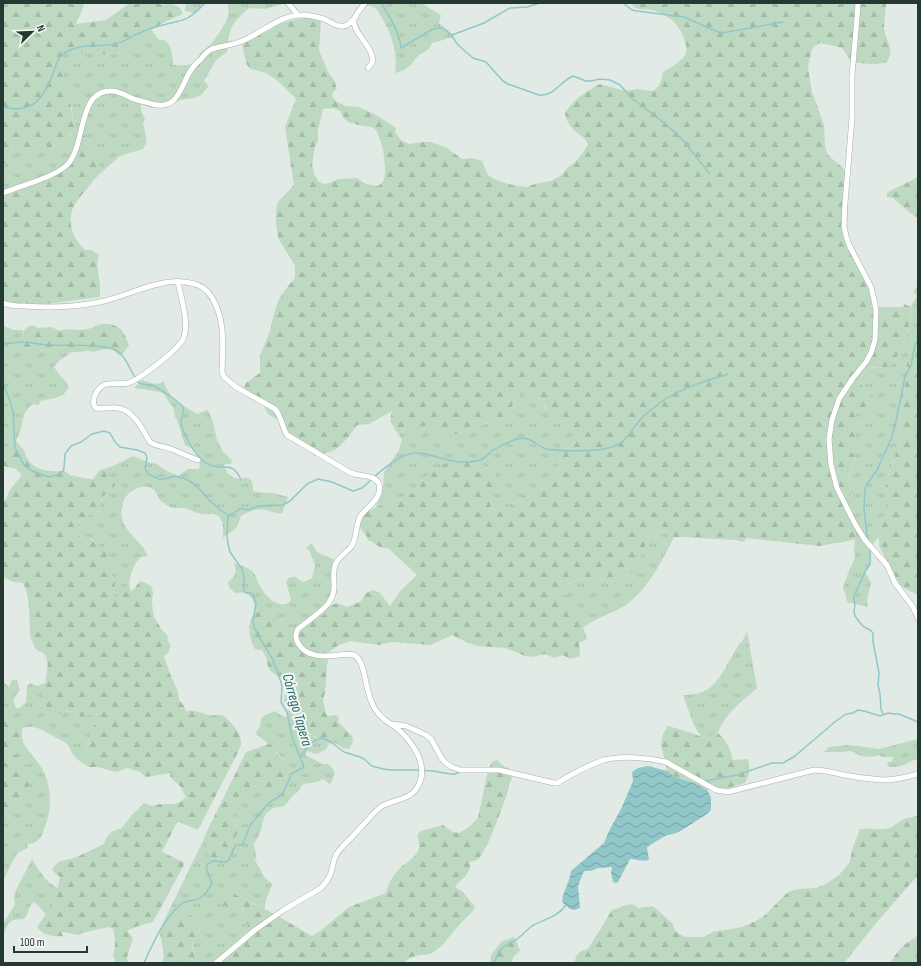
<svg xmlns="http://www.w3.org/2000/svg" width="921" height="966" font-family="'Sofia Sans Condensed',sans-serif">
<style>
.grass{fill:url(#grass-tufts)}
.forest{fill:url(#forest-firs);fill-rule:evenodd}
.water{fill:url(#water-waves)}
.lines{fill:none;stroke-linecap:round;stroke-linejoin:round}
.stream{stroke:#91c7c9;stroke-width:1.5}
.minor-casing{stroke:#a5b1ac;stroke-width:6}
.minor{stroke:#fff;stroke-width:5}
.labels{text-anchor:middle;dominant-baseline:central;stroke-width:4;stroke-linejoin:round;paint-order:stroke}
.water-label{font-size:15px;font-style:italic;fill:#266a6d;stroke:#f2f7f4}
</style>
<defs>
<pattern id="grass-tufts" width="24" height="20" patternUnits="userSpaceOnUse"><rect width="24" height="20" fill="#bed9c2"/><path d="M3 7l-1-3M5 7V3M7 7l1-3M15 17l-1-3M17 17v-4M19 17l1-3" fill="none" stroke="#a3bba7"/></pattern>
<pattern id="forest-firs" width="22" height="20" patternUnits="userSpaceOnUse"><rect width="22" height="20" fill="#bed9c2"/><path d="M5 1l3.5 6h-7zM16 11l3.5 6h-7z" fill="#a3bba7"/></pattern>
<pattern id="water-waves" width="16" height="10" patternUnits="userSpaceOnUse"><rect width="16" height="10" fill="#91c7c9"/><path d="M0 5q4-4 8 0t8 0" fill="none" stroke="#76a3a4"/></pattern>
</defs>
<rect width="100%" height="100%" fill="#e2eae6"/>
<path class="grass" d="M186,3H205L201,8L194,13L185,11Z
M227,3H287L265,9L249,8C244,13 235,20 232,27C228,34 228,44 227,52L216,60L204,81L209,86L200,96L194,98L180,100L166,108H152L141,104V110L145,119L143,123L147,142L143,149L120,156L103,171L97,164L87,137L68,168L49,179L22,189L11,195L3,197V166L8,159L13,144C15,145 17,146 19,147C32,151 35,137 50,149L55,147L71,134L74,122L67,83L61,71L59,65L62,54L68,51L75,53H95L112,55L123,52L136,40L151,29L158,39C160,40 162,40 164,40C172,44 173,58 173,65C178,65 186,66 191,64C196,62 198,56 201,52C204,49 208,47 211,44C219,33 233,18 227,3Z
M363,3H422L429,8L441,15L439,23L449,31L455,40L450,38L432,43C430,50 424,52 418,56C414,60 411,65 407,68C404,71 399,72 395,73C398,55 392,34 382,18C380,15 378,10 375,8C372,6 366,5 362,4Z
M918,286V333L912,344L907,361L904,397L900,413L901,438L887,479L885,492L887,510L882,524L878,532L879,537C876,540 873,543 871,547C868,558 875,561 865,572L871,583L867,600L868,607L847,602L845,593L843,588L848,573L855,558L854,551L855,542L854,537L857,532L849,514L847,500L853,491C846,476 849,473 856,459L851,451L854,445L859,420L854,412L858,411L872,395L864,390L859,380L869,367L875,368L892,364L901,350L910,324L911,306L917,296L913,291Z
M3,326L6,327L14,330H23V336L24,348L30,347L55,352L71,353L60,360L54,367C58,374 64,379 69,386C64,399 53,398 40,401L39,405L33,404C23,411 24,417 21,428C20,432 18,437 16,441L18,444L21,447L15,451H3Z
M142,380C149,382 158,387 164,381L166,388L173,399L197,414L208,410L213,422L217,440L223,452L232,460L231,464H226L223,466L227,471V473C230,475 234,479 239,479C241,479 243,478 245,478C253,478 253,485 253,491L255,492L273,493L288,497L282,513C277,514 274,512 269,511C259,507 250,511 241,516L237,527L223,538C223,529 225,518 214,514C211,513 206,515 202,514C196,513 191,510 185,508C181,507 177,509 173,508C169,507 163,503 160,500C158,498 158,495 156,492C150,485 141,486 134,490C128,493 125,497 123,503C115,529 139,536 148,556L144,557H141C134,563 130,575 129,584L126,587L120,599H115L113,594C115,581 119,582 108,572V556L92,539L84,540L82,538L80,535H79V525L80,520L90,515L98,513C103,500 99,496 113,490L112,479L107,475L104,469L113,466L133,456L147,462L157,464L165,470L178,476L188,469H199C201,463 200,454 194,450C192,448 188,447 185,445L177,420L175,417L174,409L173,407L170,404L164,394L160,392L134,388Z
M526,391L544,402L545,408L579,439L564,451L559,459L557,473L552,486L546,488L540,489L523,495L513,506L496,512L493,509L485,490H502L498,480L490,470L478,463L461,459L427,476L423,479L417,491L401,498L381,505L374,510L381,496L383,486L384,472L399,450L402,439L400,437L398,434L407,427H419L424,426H431L441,433L445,438L504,417L510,411L515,400L520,394Z
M660,530L665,531L674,537C662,561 648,589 626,605C615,612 602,616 590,623C585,615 582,614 573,614L563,593L561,586C568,584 573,582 579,579C590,576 600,579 610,584L617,578L632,573L634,567L641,555L649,538L652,533Z
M310,544H312L317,552L339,562C336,569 336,574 337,582C337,586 336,588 338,592C332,596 330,605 329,612C317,617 307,624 298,634L270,610L259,609L257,611C254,605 253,595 245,593C242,592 238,593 235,593L229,587L228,582C236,576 237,572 234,563C240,565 247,567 252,571C255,573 256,578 258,582C262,591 270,602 280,604C285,605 288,604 291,600L286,582C288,578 291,576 296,577L299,580L304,582L312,578L315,565L309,550L306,548Z
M747,631L757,688C743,701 724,714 718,733L717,732C711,736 708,740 701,737L693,723L683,695C694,695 704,693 712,686C722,677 732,655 739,644L742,642Z
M281,673L286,677L296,679L299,689L298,702L307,722L309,734C317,737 321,742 329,744L326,749L317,754L307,751L305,755L323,764H328L333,769L335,774L331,783L329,784L323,779C316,784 309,782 302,785L298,792C291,795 290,801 284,806C281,808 276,806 272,809C261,815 264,824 260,833C259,837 255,841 254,844C254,850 258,854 255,860L265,878L272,884C270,892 264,901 265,909L226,890L222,905H224L228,910C233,911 237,907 243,907L245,922L250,930L242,936L237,942L228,952L212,963H198C191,949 190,941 200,929L165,933L162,943L159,931L203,841L206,851L233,838L237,826L229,804L237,799L248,787L265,786L286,761C275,754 269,742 257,735L256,732L260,726L261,719L265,715L275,711L282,716L287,717L288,711L293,708L292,702L284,703L285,692Z
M12,680H17L20,690C14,698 12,699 16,708H20L26,702L27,686L30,683L38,686L42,684L47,718L63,712L71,711L82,718L90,714L97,719C91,734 86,748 84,764C79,761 75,758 72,753C71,751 70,747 68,745C65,741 61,740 57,738C46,732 36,724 22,728V733L18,731L13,732L9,730L8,723L3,713V681L4,683L9,687Z
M22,737C23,747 31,752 36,760C52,779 53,805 45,827C41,838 39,843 27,844L28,848L19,852L16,855L3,881V815L10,805L21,797L24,793L29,771L21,761L19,756L14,754L6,763L4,764L3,749L11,747Z
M918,739V759C906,762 901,770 887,766L888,762L893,761V757H883L879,755L871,757L861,756L851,751L841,752H824L829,747L848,745L858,746L879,749Z
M32,859C38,869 47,884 58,888L55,899L52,907L51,906L46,914C41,910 39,905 34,902C28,906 29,913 24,919L13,920L8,924L3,935V924L14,906L15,902L14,899L15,892Z"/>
<path class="forest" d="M3,3H85L76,24L106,20L130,3H157L162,5C171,2 172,4 180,8L183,14C165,21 151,29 136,40V43L133,48L123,52L112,55L95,53H75L68,51L62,54C61,58 59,62 60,66C61,73 66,77 67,83C72,97 69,113 76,126C70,135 61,144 50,149C35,137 32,151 19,147C17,146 15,145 13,144L8,159L3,166Z
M630,3H886C886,11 884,20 884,28C886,42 895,48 887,62C875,66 864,63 851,62L843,49L839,47L820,43L816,45L812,49L808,66L809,75L812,92L824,125L825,147L828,155L843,168L845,172L848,183L847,230L852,247L859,259L876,307H903L904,304L911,307L910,324L901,350L892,364L884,368L869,367L859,380L864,390L872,395L876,402L873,410L866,415L858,411L854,412L859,420L854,445L851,451L856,459C850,471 844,477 854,488L853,491L847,500L849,514L857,532L853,540L819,546L747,538L743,542L736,540L682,537H674L665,531L660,530L652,533L649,538L641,555L634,567L632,573L617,578L610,584C600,579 590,576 579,579C573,582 568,584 561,586L563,593L573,613C582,614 585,615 590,623L583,627L587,639L579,643L580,656L570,659L563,655L554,658L545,654L532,657L525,656L506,648L477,646L466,642L452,635L431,645L392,642L379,645L350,641L337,646L328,653L329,658L327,665L325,693L323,700L326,714L328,716L337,715L339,719L338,722L352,736L353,742L349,749L343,748L335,743C324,745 324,742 316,737C311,734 309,734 306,729L307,722L301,715L298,702L299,689L296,679L286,677L281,674V677C262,670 271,662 262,650C260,650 257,650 255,649C254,648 253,645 252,643C247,630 248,613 263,607L270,610L298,634C307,624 317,617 329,612L330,606L337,603L347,607L355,604L361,601L366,593L374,590L380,593L390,606L401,590L417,575L388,548C376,548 378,544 368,540L367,537L359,526L362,517L365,513L381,505L401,498L417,491L423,479L432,472L444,464L461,459L478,463L490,470L498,480L502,490H485L490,498C489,504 492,509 496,512L513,506L523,495L529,491L546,488L552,486L557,473L559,459L564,451L579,439C566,428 549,420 544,402L526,391L520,394L515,400L510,411L504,417L445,438L441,433L431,426H424L419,427H407L398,434L390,421L392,411L369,424L357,425C351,434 340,449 330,452C325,453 320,454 314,456L310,451L292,442L283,434L278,420L269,415L263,405L242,393L246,383L260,373V356L270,331L273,317L278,301L285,290L295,278V266L278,238L276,223V211L278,202L294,185L285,127L296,99L278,81L266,73L251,69L247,65L242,45L257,36L270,30L275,25L284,22L304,18H313L321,20L319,50L328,72L334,80L337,89L333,92L332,96L337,102L346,106L359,107L378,116L396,128L395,132L401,140L409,144L423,142H431L447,148L462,159L472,158L482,161L488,175L494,179L508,184L526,187L535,184L551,181L562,175L567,168L574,163L583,153L588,144C585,136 577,135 572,128C568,124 566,118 565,113C574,99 585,92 600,84L626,91L637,89L652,91L656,89L659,85L662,79L663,72C669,69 684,60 686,53C689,44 679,26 672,20C668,18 663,14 658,12C649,7 637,13 630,3ZM334,108L340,111L343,117L348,122L363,126L372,127L377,131L383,149L385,168V174L383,182L378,186H375L364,183L357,178L338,179L329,183L325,184L321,183L319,182L314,174L312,165L315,146L318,141V130L323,109Z
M84,135L87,137L97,164L103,171C96,177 91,183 86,190C80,197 71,207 71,216C69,229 76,241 85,250H91L99,255L97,264L100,285V297L46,304H19L3,302V197L11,195L22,189L49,179L68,168L75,156L82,137Z
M918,177V218L910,213L893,198L887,197V194L888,192Z
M101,324C119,323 123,329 129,345L125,351L120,356L113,350L108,349L100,350L94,352L88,351L63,353L55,352L30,347L24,348L19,341L20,338L23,336C24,329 26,327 33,325L38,328L52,327L59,331C66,328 72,330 79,330C87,330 94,327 101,324Z
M918,333V595L904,588L899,583L879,546V537L878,532L882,524L887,510L885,492L887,479L901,438L900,413L904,397L907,361L912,344Z
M21,447C25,450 25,454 27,458C33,468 41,470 51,471C56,471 59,472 64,470C71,478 71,474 79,477C84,478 88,479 93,479L100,470L104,469C107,475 112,478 115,484L113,490L103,496L98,513L90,515L80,520L79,525L82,530L79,535L82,538L84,539L88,536L96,544L106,549L108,556V572C119,582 115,581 113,594L115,599H120L126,587L129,584L131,591L134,589L140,581L144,582L151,586L153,592L152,601L153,612L155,619L162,630L167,635L168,641L171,646L168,653L164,656L170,674L178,692L179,700L184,706L186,711C194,709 201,713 209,715C213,716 218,715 223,715C231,723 242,731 241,745C240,748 238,751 237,754L198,830L179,822L176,824L162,852L185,863L153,922L138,926L127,931L133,938L127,957L128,963H115V959L113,957C115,947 116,939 113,929L108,927L82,933L79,935L62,932L63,936C53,937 44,936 37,927L51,906H52C56,897 58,887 60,877L55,873L52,869L58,862L77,857L104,844C107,835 111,830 121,829L132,815L144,803L152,806L160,804H175L180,802L186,797L180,786L172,779L170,776L171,773L146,777L140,772L127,768L119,771L115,772L98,767H89L84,764C86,748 91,734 97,719L90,714L82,718L71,711L63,712L47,718L42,684L45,683C47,675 50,661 44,654C40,650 42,653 38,651C35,649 33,644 32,641C30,637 30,633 30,628C29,614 30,596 23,583L14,582L3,577V502L6,499L9,491L22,475L16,469L4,466L3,464V451H15Z
M3,713L8,723L9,730L13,732L18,731L22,733V737L11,747L3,749Z
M668,726L692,733L703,738H708L717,732C724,738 733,751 732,760L748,759C750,768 750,774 745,783L729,788L707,790L694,783L675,777L667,771L661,744L663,734Z
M269,744L279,757L286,761L290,782L284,789L278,794L267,792L265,786L249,787L237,799L230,804C230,813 243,830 234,838C231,840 227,841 225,843L228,846L220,858L216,859L210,857L206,851L203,841L207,831L246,752Z
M14,754L19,756L21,761L29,771L30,778L28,788L21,797L10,805L3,815V764L6,763Z
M497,760L505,767L509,768L512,779C508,783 509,789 507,794C503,805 486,854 478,859C476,861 472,861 469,862C474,871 460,880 455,887L463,892L475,907C471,915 467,916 461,923C451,933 443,948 430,954C427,955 423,955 420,955C413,956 409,958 404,963H212L216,960L220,954L228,952L233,945L237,942L242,936L250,930L242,915L244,909L243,907C237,907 233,911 228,910L224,905H222L221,906L222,895L226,890L273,913L312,936L320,931L349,907L386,893C388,884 393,875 400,868C407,862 420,855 419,845C419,842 418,838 417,835L421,831L443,825L453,832L459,833L469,827L478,818L488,770L492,762Z
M918,816V875L877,922L844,963H574C577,954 578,951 588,949L612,910L630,904L634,905L638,908L653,906L672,923L676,932L685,937H703L713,932L742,927L756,921L764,916L788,892L798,889L816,888L824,885L839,875L849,863L851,856L853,847L860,829C870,827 880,831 889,828C893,827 896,824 900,821C905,818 912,817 918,816Z
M185,911L196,920L201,927C190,943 190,947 198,963H162C165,958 163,950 162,944C162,930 174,918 185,911Z
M918,936V963H890C899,949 903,944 918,936Z
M514,937L517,943L520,951L514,956L511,963H490L491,955L501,942Z"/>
<path class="water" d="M648,766L667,771L675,777L694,783L707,790L711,797V810L707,814L679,832L665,836L647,847L649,860C641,862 637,859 630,859L618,882L616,883L613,882L611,873L612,867L598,868L591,871H585L583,873L578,886L580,908L575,910L570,909L564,904L562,901L563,895L569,880L571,871L604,843L609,831L622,807L633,781L632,772L638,768Z"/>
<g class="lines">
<path class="stream" d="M381,3C389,15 400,34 401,48L431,30L437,28H442L452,35L457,44L473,58L486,62L503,81L508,84L539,95C553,97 561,81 573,76L586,81H591L600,79L610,80L620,85L633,99L664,123L683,140L709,173
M623,3L632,10L637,11L684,17L711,29L722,33L783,22
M452,35L484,23L510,8L527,7L540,3
M3,107C31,114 43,100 52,76C56,66 58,55 68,51C83,43 99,47 115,44C123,43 130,37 137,34C149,28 162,25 175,22C179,21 185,20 189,17C195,14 200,8 205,3
M3,343C10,345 17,341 24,342C33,343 41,345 49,345C64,346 108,343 119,352C128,360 131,374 139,383C143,385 147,384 151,385C157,387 181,402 183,408C185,412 182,415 181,420C180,429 193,451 200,458C203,461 208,465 213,466C227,469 233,462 241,480
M3,383L10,401L13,412L15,448L24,465L32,471L49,477L57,475L63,471L64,468L65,454L71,446L81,442L92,434L104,431L110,433L115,442L120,447L137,450L145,453L147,457L145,468L148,474L159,479H164L175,476L186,479L196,485L207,498L219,509L228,515
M374,477C384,468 401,454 415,453C425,452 435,457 444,459C455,462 467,463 477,461C484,460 487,455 492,451C499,447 514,438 522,438C534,439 535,444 544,448C552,452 595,451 604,449C627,445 627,435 640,420C646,413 654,408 661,402C681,388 705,381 728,374
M228,515L233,514L241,508L247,510L259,506L283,505L290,501L307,484L318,479L332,482L353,491L362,488L371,480
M868,541L864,510L865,489L867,484L877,470L892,437L896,421L905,377L911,365L915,345L918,339
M870,548V564L865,572L854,596V600L855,605L854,611L855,616L861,624L864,627L870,630L873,633V642L876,657L879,673L878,685L880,694L881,709L883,714
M300,757C307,748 311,740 323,738L331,742L344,752L360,757L364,759L372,766L383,769L391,770H415L433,771L450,774H455L460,772
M705,781L737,775L772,763H783L795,756L836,721L846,714L853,713L858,710L864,711L880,716L888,713L894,714H899L918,722
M144,963C153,943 163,920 180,905C186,899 194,902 200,898C205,896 209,888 212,883L206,869L208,864C210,862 212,861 214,861C219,860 225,865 229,860C232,855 232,849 236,845H241L243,843L251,824L267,805L270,802L282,795L289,780L291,774L304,767L292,737L287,712L281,702L282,687L281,682L272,658L258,635L254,627L253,621L256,604L254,597L251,593H246L244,591V576L242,569L230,552L228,544L227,534L228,515
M493,963C497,959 497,954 500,950C503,947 505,946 508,944C513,942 519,938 523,934C526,931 529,928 532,926C544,919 558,917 566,905"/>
<g class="minor-casing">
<path id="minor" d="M288,3L298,15
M365,3C362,7 355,15 354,19C351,32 377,50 372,63C371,64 368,68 368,68
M858,3L857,18L852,76V118L845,203L844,226L846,236L849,245L871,287L874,300L876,310L875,340L871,353L866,362L853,378L839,399L832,420L829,439L831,465L837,488L855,524L865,540L887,565L895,583L913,607L918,618
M3,193C22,185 53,178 67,165C86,147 77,90 111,91C119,91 127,96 134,99C140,101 146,102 152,104C176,111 180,90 189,73C192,68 196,63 201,59C204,55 207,51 212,49C222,46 232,45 242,41C263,33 278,15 303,15C310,15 317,17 324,19C331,22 339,29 347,25C350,23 353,19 356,17
M178,282C181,298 189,321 184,337C181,348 139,380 128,383C120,385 111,382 104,385C96,389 90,402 96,408C103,409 111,407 118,408C134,410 143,431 150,442C157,447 164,446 171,449C181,453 189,457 198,460
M3,303C10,306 17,306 24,306C49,308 75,307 100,302C120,298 139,288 159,284C173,280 197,280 208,292C226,314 223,345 222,372L224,377L236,387L275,409C281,415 282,427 287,435L349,472C358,477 376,474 379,484C383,498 368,506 361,515C355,524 358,537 351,547C346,553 338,557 335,565C331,577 338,589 330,601C325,610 307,621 298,629C295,634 295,638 298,643C306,658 325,657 339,655C344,655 349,653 354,655C364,660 365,682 368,691C370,699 373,707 378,713C384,721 392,724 399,730C414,744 429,766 418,786C411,800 395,799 382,806C375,811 369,819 363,825C356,833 349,840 342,847L337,853L334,860L331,873L327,881L321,888L282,911L255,930L216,963
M392,724L406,726L426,735L431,739L442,759L447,764L452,767L460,770H499L554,783H557C572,774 588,765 604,760C622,755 648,758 666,762L716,790L728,792L814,770C825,770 834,773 845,775C857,778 872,779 884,780C896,780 907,777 918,774"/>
</g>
<use href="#minor" class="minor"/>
</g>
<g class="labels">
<g class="water-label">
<text transform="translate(297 710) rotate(74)">Córrego Tapera</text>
</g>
</g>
<rect width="921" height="966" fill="none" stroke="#243931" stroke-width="8"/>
<g transform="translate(32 32) rotate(67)" stroke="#f2f7f4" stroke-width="3" paint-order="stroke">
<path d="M0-3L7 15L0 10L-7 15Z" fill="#243931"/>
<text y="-6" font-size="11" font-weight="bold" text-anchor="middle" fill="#243931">N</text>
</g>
<path d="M14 946v6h73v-6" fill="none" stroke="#243931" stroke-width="2"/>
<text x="20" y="946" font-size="12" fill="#243931" stroke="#f2f7f4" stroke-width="3" paint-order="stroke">100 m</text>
</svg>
